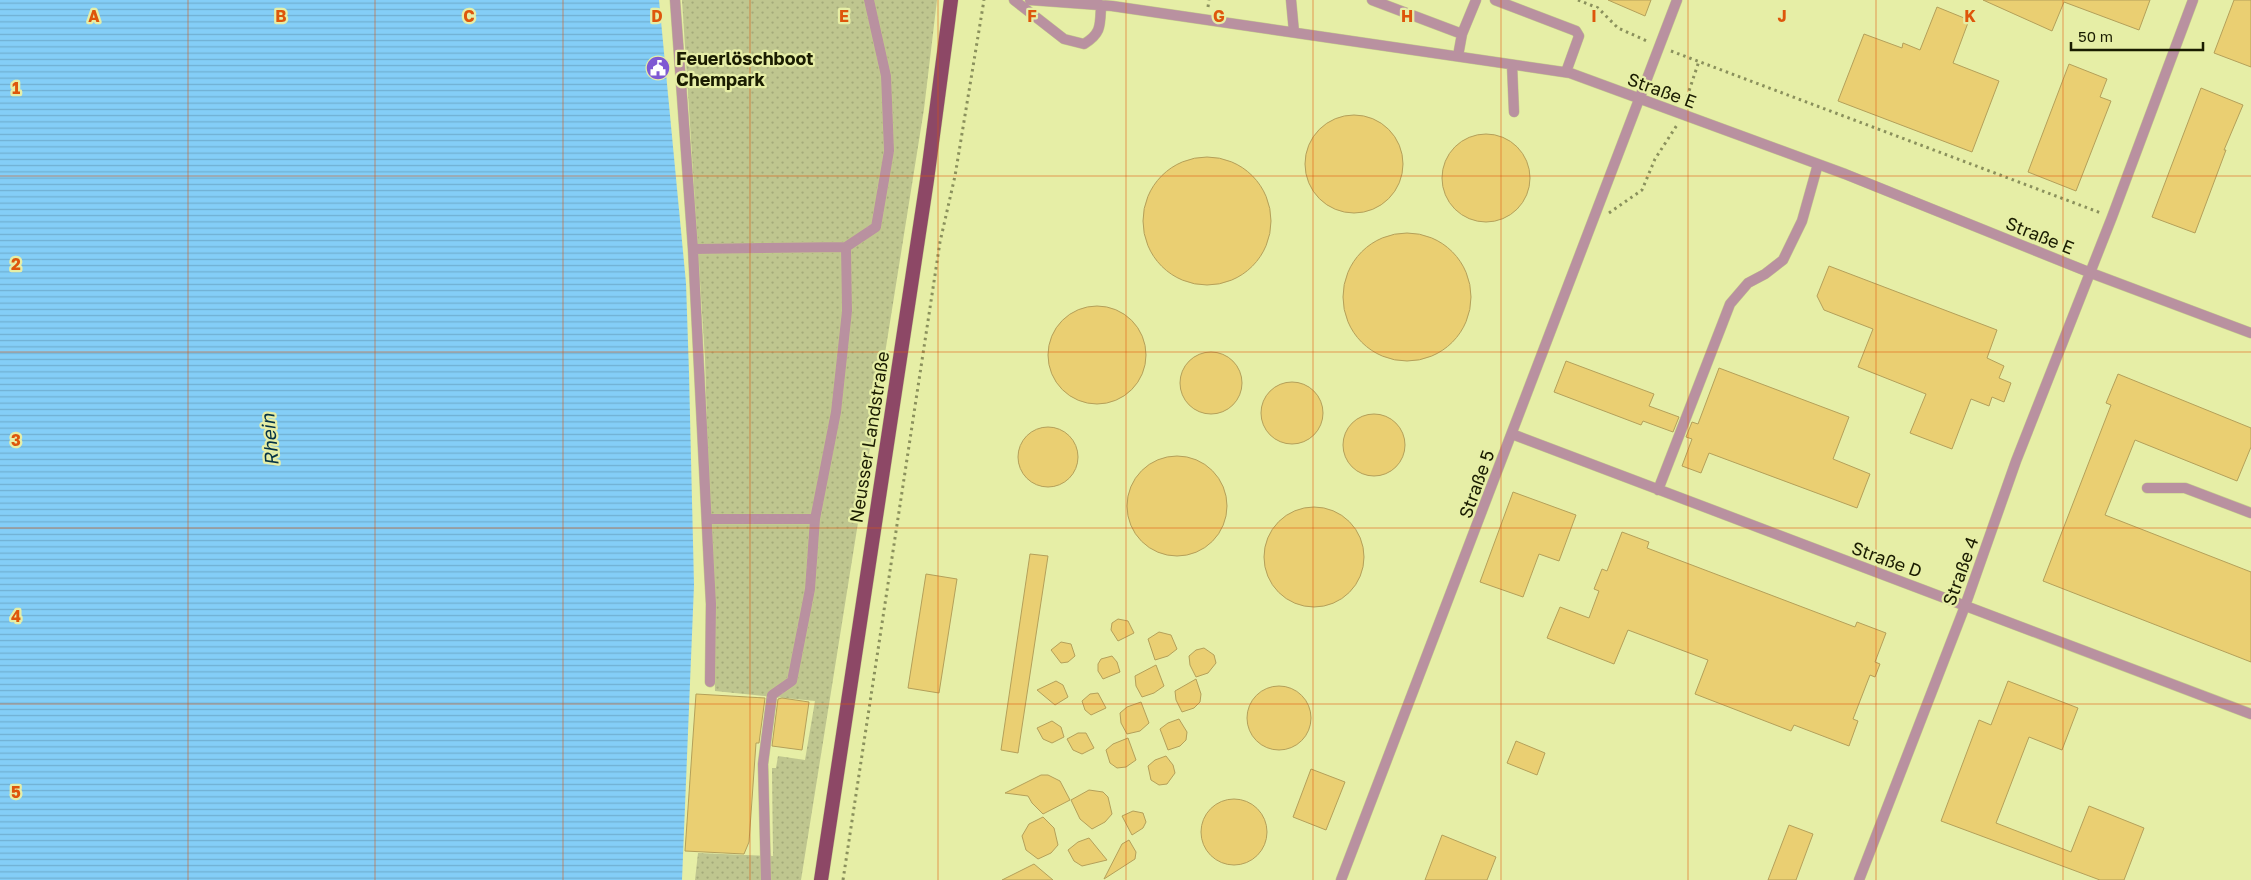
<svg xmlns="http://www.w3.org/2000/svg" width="2251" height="880" font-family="'Golos Text',sans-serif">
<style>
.grass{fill:url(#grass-dots)}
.water{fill:url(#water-rules)}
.building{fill:#eacf72;stroke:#b4a05a}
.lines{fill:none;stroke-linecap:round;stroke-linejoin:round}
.service-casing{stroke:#c5cc8c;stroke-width:11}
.primary-casing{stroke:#c5cc8c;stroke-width:15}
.path{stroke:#8a905c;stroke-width:3;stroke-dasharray:2.5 4;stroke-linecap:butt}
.service{stroke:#b991a0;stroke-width:10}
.primary{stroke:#8d4866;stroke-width:14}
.grid{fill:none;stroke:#de560b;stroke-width:1;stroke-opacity:0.55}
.labels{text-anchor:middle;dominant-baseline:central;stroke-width:4.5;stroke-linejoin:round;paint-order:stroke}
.poi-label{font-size:18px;font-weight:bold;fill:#1a1c01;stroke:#e6eea6;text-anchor:start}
.street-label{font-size:18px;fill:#1a1c01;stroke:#e6eea6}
.water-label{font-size:19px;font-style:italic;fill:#043246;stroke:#e6eea6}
.grid-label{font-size:16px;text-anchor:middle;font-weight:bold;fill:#de560b;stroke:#e6eea6;stroke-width:4.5;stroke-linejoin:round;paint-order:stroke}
</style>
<defs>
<pattern id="grass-dots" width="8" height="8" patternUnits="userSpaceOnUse" patternTransform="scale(1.25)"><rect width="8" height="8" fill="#bfc68f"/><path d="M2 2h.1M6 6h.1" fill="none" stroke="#a4aa7a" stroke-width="1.8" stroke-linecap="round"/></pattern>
<pattern id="water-rules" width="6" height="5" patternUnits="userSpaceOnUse" patternTransform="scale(1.25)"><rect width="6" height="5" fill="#84cef7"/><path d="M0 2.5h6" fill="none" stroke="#71b0d2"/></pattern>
</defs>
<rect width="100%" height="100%" fill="#e6eea6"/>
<path class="grass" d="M682,0H937L924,109L801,880H695L698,853L773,856L772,768H776L778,756L805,760L815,701L715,691L705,359Z"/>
<path class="water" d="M0,0H659L686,283L689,373L694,585L682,880H0Z"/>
<path class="building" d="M1608,0H1651L1645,16Z
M1983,0H2150L2139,30L2064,2L2052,31Z
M2234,0H2251V67L2214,53Z
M1937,7L1969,20L1953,63L1999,81L1972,152L1838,101L1864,34L1902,48L1903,43L1920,50Z
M2069,64L2107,79L2100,97L2111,101L2076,191L2028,172Z
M2201,88L2243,105L2224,150H2226L2195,233L2152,217Z
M1305 164a49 49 0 1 1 98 0a49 49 0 1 1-98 0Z
M1442 178a44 44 0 1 1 88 0a44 44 0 1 1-88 0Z
M1143 221a64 64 0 1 1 128 0a64 64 0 1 1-128 0Z
M1343 297a64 64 0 1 1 128 0a64 64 0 1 1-128 0Z
M1829,266L1997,330L1987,358L2004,366L1999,378L2011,383L2004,402L1992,397L1989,406L1971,399L1952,449L1910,433L1926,394L1858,367L1873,329L1824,310L1817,296Z
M1048 355a49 49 0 1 1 98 0a49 49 0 1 1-98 0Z
M1180 383a31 31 0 1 1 62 0a31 31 0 1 1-62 0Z
M1566,361L1654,394L1649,406L1679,417L1673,432L1643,421L1641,425L1554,392Z
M1719,368L1849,417L1833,459L1870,474L1857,508L1709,453L1701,473L1682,466L1692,439L1686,437L1692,422L1698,424Z
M2118,374L2251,428V447L2237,481L2135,440L2105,515L2251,572V662L2043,581L2111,405L2106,403Z
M1261 413a31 31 0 1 1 62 0a31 31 0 1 1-62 0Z
M1343 445a31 31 0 1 1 62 0a31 31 0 1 1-62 0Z
M1018 457a30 30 0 1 1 60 0a30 30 0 1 1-60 0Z
M1127 506a50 50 0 1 1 100 0a50 50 0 1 1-100 0Z
M1513,492L1576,515L1559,561L1539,554L1523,597L1480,582Z
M1264 557a50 50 0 1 1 100 0a50 50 0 1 1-100 0Z
M1622,532L1649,542L1647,548L1855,627L1857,622L1886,633L1875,662L1880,664L1875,677L1870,675L1853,719L1858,721L1849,746L1794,725L1791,731L1695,694L1708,660L1628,630L1614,664L1547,638L1560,607L1589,618L1599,591L1594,589L1602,569L1607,571Z
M1030,554L1048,556L1018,753L1001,750Z
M926,574L957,579L939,693L908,688Z
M1118,619L1128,621L1134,633L1118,641L1111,630L1112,623Z
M1159,632L1171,635L1177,649L1168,656L1155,660L1148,639Z
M1061,642L1071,644L1075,656L1068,662L1061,663L1051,650Z
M1204,648L1214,655L1216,663L1208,673L1196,677L1190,665L1189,656L1196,650Z
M1112,656L1117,662L1120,672L1103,679L1098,671V664L1101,659Z
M1156,665L1164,686L1154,693L1142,697L1136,686L1135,676Z
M1196,679L1201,694L1200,702L1194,708L1182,712L1176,700L1175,691Z
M1056,681L1063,685L1068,697L1055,705L1037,690Z
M2008,681L2078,708L2062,750L2029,737L1996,823L2071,852L2089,806L2144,828L2124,880H2100L1941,821L1979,720L1991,725Z
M1247 718a32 32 0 1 1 64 0a32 32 0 1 1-64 0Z
M1098,693L1106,708L1091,715L1085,710L1082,701L1090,694Z
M696,694L765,698L759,743H756L749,842L744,854L685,851Z
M782,698L809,702L802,750L772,746L778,699Z
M1141,702L1149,723L1140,731L1127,734L1121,723L1120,713L1127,707Z
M1179,719L1187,732L1186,740L1180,746L1168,750L1160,729L1168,723Z
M1052,721L1061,727L1064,737L1052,743L1043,739L1037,728Z
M1078,733H1086L1094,748L1082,754L1073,750L1067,739Z
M1128,738L1136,760L1126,767L1117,768L1110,763L1106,750L1113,744Z
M1516,741L1545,753L1537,775L1507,763Z
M1166,756L1173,765L1175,773L1167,784L1159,785L1151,780L1148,766L1155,760Z
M1311,769L1345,782L1326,830L1293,817Z
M1041,775H1048L1060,781L1070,800L1043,814L1032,803L1028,796L1005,793Z
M1089,790L1103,792L1108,797L1112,814L1105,822L1092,829L1080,819L1071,800Z
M1201 832a33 33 0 1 1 66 0a33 33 0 1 1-66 0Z
M1133,811L1143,813L1146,822L1143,828L1132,835L1122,816Z
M1043,817L1054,828L1058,845L1051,853L1038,859L1026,850L1022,836L1029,824Z
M1789,825L1813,834L1796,880H1768Z
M1442,835L1496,857L1487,880H1425Z
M1089,838L1107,860L1082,866L1074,861L1068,850L1078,842Z
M1129,840L1136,852L1135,859L1104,879L1122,844Z
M1034,864L1053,880H1002Z"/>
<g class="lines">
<g class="service-casing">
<path id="service" d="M675,0L693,249L709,567L711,604L710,682
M1014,0L1064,39L1084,44C1102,33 1100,25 1101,5
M1030,0L1112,6L1570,73L1845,174L2091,273L2251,333
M1291,0L1294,32
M1372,0L1462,34L1458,56
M1495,0L1576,31L1579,36L1566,72
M1462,34L1476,0
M1512,65L1514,112
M693,249L846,247L876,227L889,151L886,76L869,0
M1512,434L2251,714
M2147,488H2185L2251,513
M1658,490L1730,304L1748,283L1765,274L1783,260L1802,221L1818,164
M707,519H815
M766,880L763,764L772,695L792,681L810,589L815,519L836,412L847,311L846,247
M1341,880C1455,587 1563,292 1677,0
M1859,880L1965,606L2016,461L2112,217L2193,0"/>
</g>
<g class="primary-casing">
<path id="primary" d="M821,880L927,180L951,0"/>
</g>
<path class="path" d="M1578,0L1598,8L1618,28L1647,41
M1208,7L1209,0
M1671,51L2101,213
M1685,103L1699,61
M1609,213L1642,190L1655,159L1677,125
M843,880L940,242L955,176L984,0"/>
<use href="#service" class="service"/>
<use href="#primary" class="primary"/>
</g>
<path class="grid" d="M188,0V880M375,0V880M563,0V880M750,0V880M938,0V880M1126,0V880M1313,0V880M1501,0V880M1688,0V880M1876,0V880M2063,0V880M0,176H2251M0,352H2251M0,528H2251M0,704H2251"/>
<defs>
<g id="civic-disc" transform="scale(1.25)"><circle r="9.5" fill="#7e59d3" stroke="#e6eea6"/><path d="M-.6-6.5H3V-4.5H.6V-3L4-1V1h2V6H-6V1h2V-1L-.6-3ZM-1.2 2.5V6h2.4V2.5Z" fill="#fff"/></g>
</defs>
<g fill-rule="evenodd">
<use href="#civic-disc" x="658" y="68"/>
</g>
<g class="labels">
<g class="poi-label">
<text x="676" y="58">Feuerlöschboot<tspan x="676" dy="21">Chempark</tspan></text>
</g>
<g class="street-label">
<text transform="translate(1662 90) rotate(20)">Straße E</text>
<text transform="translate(2040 235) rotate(22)">Straße E</text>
<text transform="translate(869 437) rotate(-81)">Neusser Landstraße</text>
<text transform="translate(1476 484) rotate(-70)">Straße 5</text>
<text transform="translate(1887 559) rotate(20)">Straße D</text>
<text transform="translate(1960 571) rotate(-70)">Straße 4</text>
</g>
<g class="water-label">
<text transform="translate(269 440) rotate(-95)">Rhein</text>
</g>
</g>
<g class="grid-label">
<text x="94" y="22">A</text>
<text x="281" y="22">B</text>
<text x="469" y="22">C</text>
<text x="657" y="22">D</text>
<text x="844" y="22">E</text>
<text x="1032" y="22">F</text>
<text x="1219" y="22">G</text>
<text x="1407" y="22">H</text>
<text x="1594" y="22">I</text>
<text x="1782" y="22">J</text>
<text x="1970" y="22">K</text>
<text x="16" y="94">1</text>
<text x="16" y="270">2</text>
<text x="16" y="446">3</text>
<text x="16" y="622">4</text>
<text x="16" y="798">5</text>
</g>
<path d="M2071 42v8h132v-8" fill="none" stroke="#1a1c01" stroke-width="2.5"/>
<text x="2078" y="42" font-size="15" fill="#1a1c01" stroke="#e6eea6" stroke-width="4" paint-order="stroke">50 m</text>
</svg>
